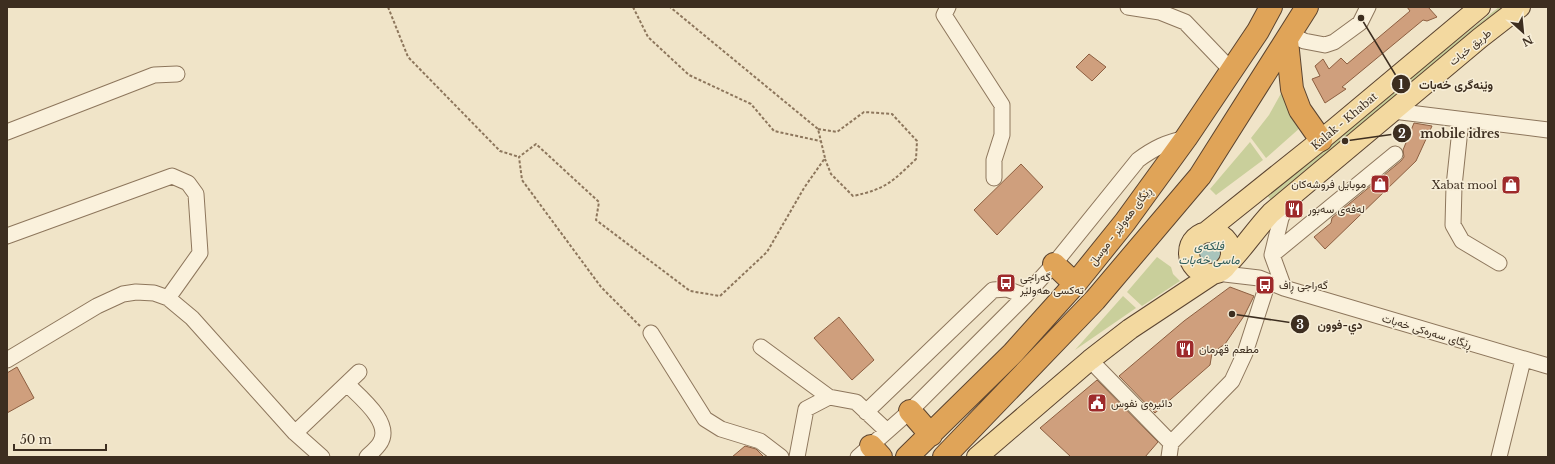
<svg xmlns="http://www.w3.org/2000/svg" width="1555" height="464" font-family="'Libre Baskerville',Vazirmatn,serif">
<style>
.green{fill:#c9cf9b}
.water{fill:#a9c4bc;stroke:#6f938a}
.building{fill:#cf9f7d;stroke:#8d5f41}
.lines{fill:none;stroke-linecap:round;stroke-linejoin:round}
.minor-casing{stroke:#8d765c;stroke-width:17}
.major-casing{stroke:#5b4430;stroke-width:22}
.highway-casing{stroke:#5b4430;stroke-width:24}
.path{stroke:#8d765c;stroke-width:2;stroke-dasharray:3 2;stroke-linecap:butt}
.minor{stroke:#faf1dc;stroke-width:15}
.major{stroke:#f3d9a0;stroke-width:20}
.highway{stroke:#e0a458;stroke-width:22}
.labels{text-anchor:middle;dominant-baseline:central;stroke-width:3;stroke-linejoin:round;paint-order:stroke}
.street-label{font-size:11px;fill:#3d2e20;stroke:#f7eed8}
.poi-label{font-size:11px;fill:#3d2e20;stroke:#f7eed8;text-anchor:start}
.water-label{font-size:12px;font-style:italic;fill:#2f5d5a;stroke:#f7eed8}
.leader{fill:none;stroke:#3d2e20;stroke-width:1.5}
.callout-dot{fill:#3d2e20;stroke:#f7eed8;stroke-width:1.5}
.mark-label{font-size:12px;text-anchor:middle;font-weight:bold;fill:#fff}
.callout-label{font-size:12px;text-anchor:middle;font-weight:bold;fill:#3d2e20;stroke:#f7eed8;stroke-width:3;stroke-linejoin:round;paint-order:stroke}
</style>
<rect width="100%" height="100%" fill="#f0e4c8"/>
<path class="green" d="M1499,7H1509L1271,200L1265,193Z
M1284,88L1301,127L1266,158L1251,138L1269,115Z
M1250,142L1263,160L1216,195L1210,189Z
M1157,257L1171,267L1173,274L1180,281L1142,306L1127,292Z
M1123,296L1136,308L1075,350Z"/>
<path class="water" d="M1193 252a16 16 0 1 1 32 0a16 16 0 1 1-32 0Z"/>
<path class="building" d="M1407,7H1428L1437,17L1427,21L1423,20L1342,87L1346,89L1325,103L1312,79L1320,76L1315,66L1323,59L1329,69L1341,58L1347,64L1410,11Z
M1089,54L1106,67L1092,81L1076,67Z
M1414,123L1432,126L1416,161L1325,249L1314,237L1331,223L1332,218L1401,161L1404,157L1403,150Z
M1021,164L1043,187L997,235L974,210Z
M1230,287L1254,296L1244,316L1225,344L1212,353L1210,365L1155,413L1119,376L1184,321Z
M839,317L874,360L852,380L814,338Z
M17,367L34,398L7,413V373Z
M1097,380L1158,442L1145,457H1071L1040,428Z
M745,446L756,449L764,457H732Z"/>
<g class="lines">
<g class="minor-casing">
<path id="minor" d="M948,7L944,15L1002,105V135L994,160V178
M1128,7L1160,12L1185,22L1231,70
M1291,34L1304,41L1325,45L1334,42L1360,23L1368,7
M1393,111L1548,130
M1461,120L1454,186L1453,225L1462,241L1499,263
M7,132L154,75L177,74
M7,236L172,176L188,183L196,194L200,253L168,298
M1272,255L1395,154
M1216,273L1259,278L1284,288L1548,366
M1284,288L1272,255L1281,218L1290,199
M651,333L705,419L721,429L760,441L781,457
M761,347L829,397
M7,360L97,306L123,294L136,292L154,293L168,298L192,318L295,433L322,457
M1090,360L1171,443L1169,457
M347,384C360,397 393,423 380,443C377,448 371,453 367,457
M866,412L993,290L1007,289L1025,296
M295,433L359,372
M1171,443L1232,381L1245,353L1268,282
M797,457L806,409L829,397L856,402L887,431
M858,457L910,411L1025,296L1054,264L1138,160C1154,148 1167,142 1186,138
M1499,457L1523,360"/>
</g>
<g class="major-casing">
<path id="major" d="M1189 253a21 21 0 1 1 42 0a21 21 0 1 1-42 0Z
M1206,232L1321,140L1480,7
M1227,265C1243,249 1255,230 1271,213L1480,38L1520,7
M977,457L1090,360L1130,329L1213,274"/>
</g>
<g class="highway-casing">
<path id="highway" d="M1287,41L1292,89L1300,110L1321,140
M1054,264L1075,284
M910,411L931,435
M871,446L881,457
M907,457L1013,353L1075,284L1125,222L1186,138L1258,31L1271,7
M944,457L1095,300L1200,176L1307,7"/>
</g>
<path class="path" d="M388,7L408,57L500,151L519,157
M633,7L648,37L689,75L751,104L774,131L820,141
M818,129L837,132L864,112L892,114L917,141L916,159C892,182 886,189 853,196L831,174L825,159
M640,326L601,287L522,180L519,157L536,144L599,202L596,220L690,291L720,296L767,252L804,188L825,158L818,129L670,7"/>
<use href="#minor" class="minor"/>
<use href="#major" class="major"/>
<use href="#highway" class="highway"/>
</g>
<defs>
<g id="shop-square" transform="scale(1)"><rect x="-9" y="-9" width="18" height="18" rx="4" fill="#9e2a2b" stroke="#f7eed8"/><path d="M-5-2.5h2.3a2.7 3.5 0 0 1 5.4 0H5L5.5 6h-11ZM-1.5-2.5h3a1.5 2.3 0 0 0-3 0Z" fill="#fff"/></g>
<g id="restaurant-square" transform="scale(1)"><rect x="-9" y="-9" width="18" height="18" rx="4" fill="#9e2a2b" stroke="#f7eed8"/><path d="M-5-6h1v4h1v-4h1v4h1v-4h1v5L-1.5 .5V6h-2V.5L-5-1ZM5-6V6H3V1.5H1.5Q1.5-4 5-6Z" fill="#fff"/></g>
<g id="bus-square" transform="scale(1)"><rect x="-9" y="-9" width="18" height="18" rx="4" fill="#9e2a2b" stroke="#f7eed8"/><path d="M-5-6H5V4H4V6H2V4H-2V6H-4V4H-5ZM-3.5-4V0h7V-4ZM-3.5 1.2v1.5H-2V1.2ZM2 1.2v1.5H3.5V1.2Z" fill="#fff"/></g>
<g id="civic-square" transform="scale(1)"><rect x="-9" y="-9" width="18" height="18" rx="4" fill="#9e2a2b" stroke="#f7eed8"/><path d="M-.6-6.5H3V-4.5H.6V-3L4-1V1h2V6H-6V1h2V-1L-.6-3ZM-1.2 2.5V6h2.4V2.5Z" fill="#fff"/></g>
</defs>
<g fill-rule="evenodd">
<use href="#shop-square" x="1380" y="184"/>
<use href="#shop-square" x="1511" y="185"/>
<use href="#restaurant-square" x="1294" y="209"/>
<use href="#bus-square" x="1006" y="283"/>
<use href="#bus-square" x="1265" y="285"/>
<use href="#restaurant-square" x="1185" y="349"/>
<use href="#civic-square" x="1097" y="403"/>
</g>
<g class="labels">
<g class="street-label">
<text transform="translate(1470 47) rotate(-39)">طريق خبات</text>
<text transform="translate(1344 121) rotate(-40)">Kalak - Khabat</text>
<text transform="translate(1120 226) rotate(-53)">ڕێگای هەولێر - موسڵ</text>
<text transform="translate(1427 331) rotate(17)">ڕێگای سەرەکی خەبات</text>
</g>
<g class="poi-label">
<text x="1366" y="184" text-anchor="end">موبایل فروشەکان</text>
<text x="1497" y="185" text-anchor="end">Xabat mool</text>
<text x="1308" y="209">لەفەی سەبور</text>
<text x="1020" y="277">گەراجی<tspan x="1020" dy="13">تەکسی هەولێر</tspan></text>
<text x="1279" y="285">گەراجی ڕاف</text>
<text x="1199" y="349">مطعم قهرمان</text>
<text x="1111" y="403">دائیرەی نفوس</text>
</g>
<g class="water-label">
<text x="1209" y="245">فلکەی<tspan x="1209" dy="14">ماسی خەبات</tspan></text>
</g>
</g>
<path class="leader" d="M1361 18L1401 84M1345 141L1402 133M1232 314L1300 324"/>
<g class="callout-dot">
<circle cx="1361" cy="18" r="4"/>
<circle cx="1345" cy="141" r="4"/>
<circle cx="1232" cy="314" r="4"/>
<circle cx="1401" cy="84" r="10"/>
<circle cx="1402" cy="133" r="10"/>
<circle cx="1300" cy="324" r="10"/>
</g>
<g class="mark-label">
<text x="1401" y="89">1</text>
<text x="1402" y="138">2</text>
<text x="1300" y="329">3</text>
</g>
<g class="callout-label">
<text x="1456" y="89">وێنەگری خەبات</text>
<text x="1460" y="138">mobile idres</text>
<text x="1340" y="329">دي-فوون</text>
</g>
<rect width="1555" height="464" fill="none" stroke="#3d2e20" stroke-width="16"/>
<g transform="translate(1523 32) rotate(153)" stroke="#f7eed8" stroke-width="3" paint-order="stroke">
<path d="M0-3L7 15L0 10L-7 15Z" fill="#3d2e20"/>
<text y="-6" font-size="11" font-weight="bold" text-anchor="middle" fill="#3d2e20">N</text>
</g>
<path d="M14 444v6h92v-6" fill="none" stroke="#3d2e20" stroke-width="2"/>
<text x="20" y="444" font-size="12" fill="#3d2e20" stroke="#f7eed8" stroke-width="3" paint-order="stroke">50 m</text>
</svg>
